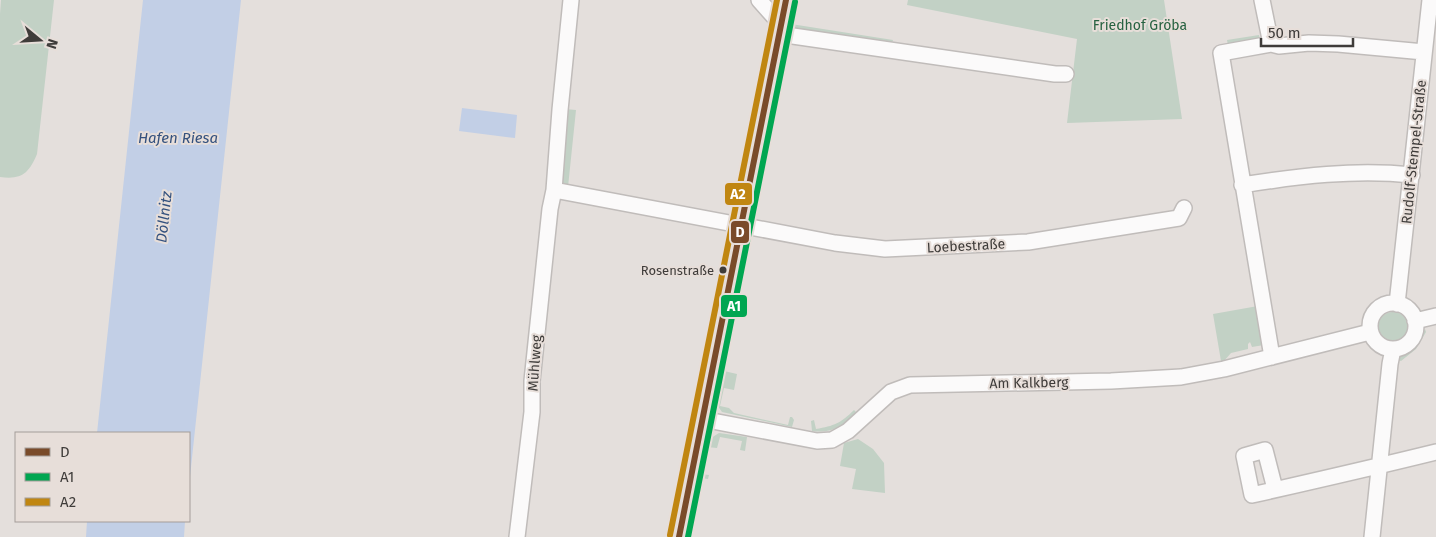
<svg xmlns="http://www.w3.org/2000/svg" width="1436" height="537" font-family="'Fira Sans',sans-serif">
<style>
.green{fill:#c2d1c5}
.water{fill:#c2cfe6}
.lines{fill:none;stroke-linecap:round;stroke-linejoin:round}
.minor-casing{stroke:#c0bcba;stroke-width:18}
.minor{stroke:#fbfafa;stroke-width:15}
.bus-1-casing{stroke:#e7ded9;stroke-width:10}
.bus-2-casing{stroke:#e7ded9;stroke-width:10}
.bus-3-casing{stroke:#e7ded9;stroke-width:10}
.bus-1{stroke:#7a4b2a;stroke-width:6}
.bus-2{stroke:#00a651;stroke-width:6}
.bus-3{stroke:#c08611;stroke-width:6}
.bus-dot{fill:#3f3c3a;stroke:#e7ded9;stroke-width:2}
.labels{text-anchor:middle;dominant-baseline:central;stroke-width:4;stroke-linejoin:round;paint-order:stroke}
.bus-label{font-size:13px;fill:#3f3c3a;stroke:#e7ded9;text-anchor:end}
.park-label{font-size:14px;fill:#276241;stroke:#e7ded9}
.street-label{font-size:14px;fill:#3f3c3a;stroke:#e7ded9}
.water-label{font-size:15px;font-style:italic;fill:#34517e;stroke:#e7ded9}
.line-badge{stroke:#e7ded9;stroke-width:2}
.badge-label{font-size:14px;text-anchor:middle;font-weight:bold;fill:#fff}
</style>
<rect width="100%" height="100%" fill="#e4dfdc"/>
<path class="green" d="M1,0H54L37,154C29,173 22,180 0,177V14Z
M908,0H1164L1182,119L1067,123L1077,39L907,5Z
M791,24L893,40L891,46L790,28Z
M1259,35L1260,40L1228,45L1227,40Z
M565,109L576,110L568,187L563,185L562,181Z
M1258,306L1264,345L1252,347L1250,342L1248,344V349L1231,353L1224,361H1221L1213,314Z
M1377 328a16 16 0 1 1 32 0a16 16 0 1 1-32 0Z
M1425,329L1426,332L1416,349L1401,361L1398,360L1401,356L1414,346Z
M724,371L737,374L734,390L724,388L720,406L729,408L734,413L788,425L790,417H792L794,420L792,427L722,412L717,405Z
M854,410L857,413C844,425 832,434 812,431L811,421L814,420L816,429C834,426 841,423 854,410Z
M719,433L747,437L745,451L740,450L742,441L720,437L717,448L707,447L701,474L709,475L708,479L701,478L695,506L693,505L705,445L709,443L711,438Z
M858,439L873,449L884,463L885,493L852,489L856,469L840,466L844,443Z"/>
<path class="water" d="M143,0H241L189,486V433H97Z
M462,108L517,115L515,138L459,131Z
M87,521H185L184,537H86Z"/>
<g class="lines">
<g class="minor-casing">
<path id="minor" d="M759,0L775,18L782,21
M1262,0L1271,44
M779,34L1055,74H1066
M1242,185C1299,176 1355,169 1412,175
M554,190L835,243L885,249L1028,242L1179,218L1184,208
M1370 326a23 23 0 1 1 46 0a23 23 0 1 1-46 0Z
M1397,304L1430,0
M1415,321L1436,316
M1272,357L1221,53L1271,44L1279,46L1309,43L1338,44L1424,52
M702,419L817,441L832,440L848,431L891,392L910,385L1111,381L1181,377L1224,369L1370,332
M1275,489L1265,450L1244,456L1252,495C1314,481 1375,467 1436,452
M517,537L532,412V381L550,209L554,190L560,110L571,0
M679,537L786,0
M1372,537L1390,364L1393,349"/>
</g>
<use href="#minor" class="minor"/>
<g class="bus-1-casing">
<path id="bus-1" d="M679,537L786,0"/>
</g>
<g class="bus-2-casing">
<path id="bus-2" d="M688,537L795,2"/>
</g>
<g class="bus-3-casing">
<path id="bus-3" d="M670,535L777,0"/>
</g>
<use href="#bus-1" class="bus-1"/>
<use href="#bus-2" class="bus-2"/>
<use href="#bus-3" class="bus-3"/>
</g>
<circle class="bus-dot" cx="723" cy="270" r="4.5"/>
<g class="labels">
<g class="bus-label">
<text x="714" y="270">Rosenstraße</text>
</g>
<g class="park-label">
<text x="1140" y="25">Friedhof Gröba</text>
</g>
<g class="street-label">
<text transform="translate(1414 152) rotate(-84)">Rudolf-Stempel-Straße</text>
<text transform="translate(966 246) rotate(-3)">Loebestraße</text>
<text transform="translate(535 363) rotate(-86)">Mühlweg</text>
<text transform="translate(1029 383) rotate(-1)">Am Kalkberg</text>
</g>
<g class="water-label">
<text x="178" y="138">Hafen Riesa</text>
<text transform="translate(164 217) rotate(-84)">Döllnitz</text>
</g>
</g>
<g class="line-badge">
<rect x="724" y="182" width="29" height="24" rx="5" fill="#c08611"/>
<rect x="730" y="220" width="20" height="24" rx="5" fill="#7a4b2a"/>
<rect x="720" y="294" width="28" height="24" rx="5" fill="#00a651"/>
</g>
<g class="badge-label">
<text x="738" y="199">A2</text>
<text x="740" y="237">D</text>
<text x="734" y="311">A1</text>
</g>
<rect x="15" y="432" width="175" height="90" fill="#e7ded9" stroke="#a49d99"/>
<rect x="25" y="448" width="25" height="8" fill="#7a4b2a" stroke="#a49d99"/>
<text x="60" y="457" font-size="15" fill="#3f3c3a">D</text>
<rect x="25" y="473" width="25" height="8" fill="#00a651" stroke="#a49d99"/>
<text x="60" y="482" font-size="15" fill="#3f3c3a">A1</text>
<rect x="25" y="498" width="25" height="8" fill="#c08611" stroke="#a49d99"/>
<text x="60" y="507" font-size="15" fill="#3f3c3a">A2</text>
<g transform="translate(40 40) rotate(108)" stroke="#e7ded9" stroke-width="4" paint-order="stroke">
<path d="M0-4L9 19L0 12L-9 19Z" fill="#3f3c3a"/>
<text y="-8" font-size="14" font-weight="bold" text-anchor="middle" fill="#3f3c3a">N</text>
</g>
<path d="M1261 38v8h92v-8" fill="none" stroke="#3f3c3a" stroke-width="2.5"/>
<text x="1268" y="38" font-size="15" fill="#3f3c3a" stroke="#e7ded9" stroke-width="4" paint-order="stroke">50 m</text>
</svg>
